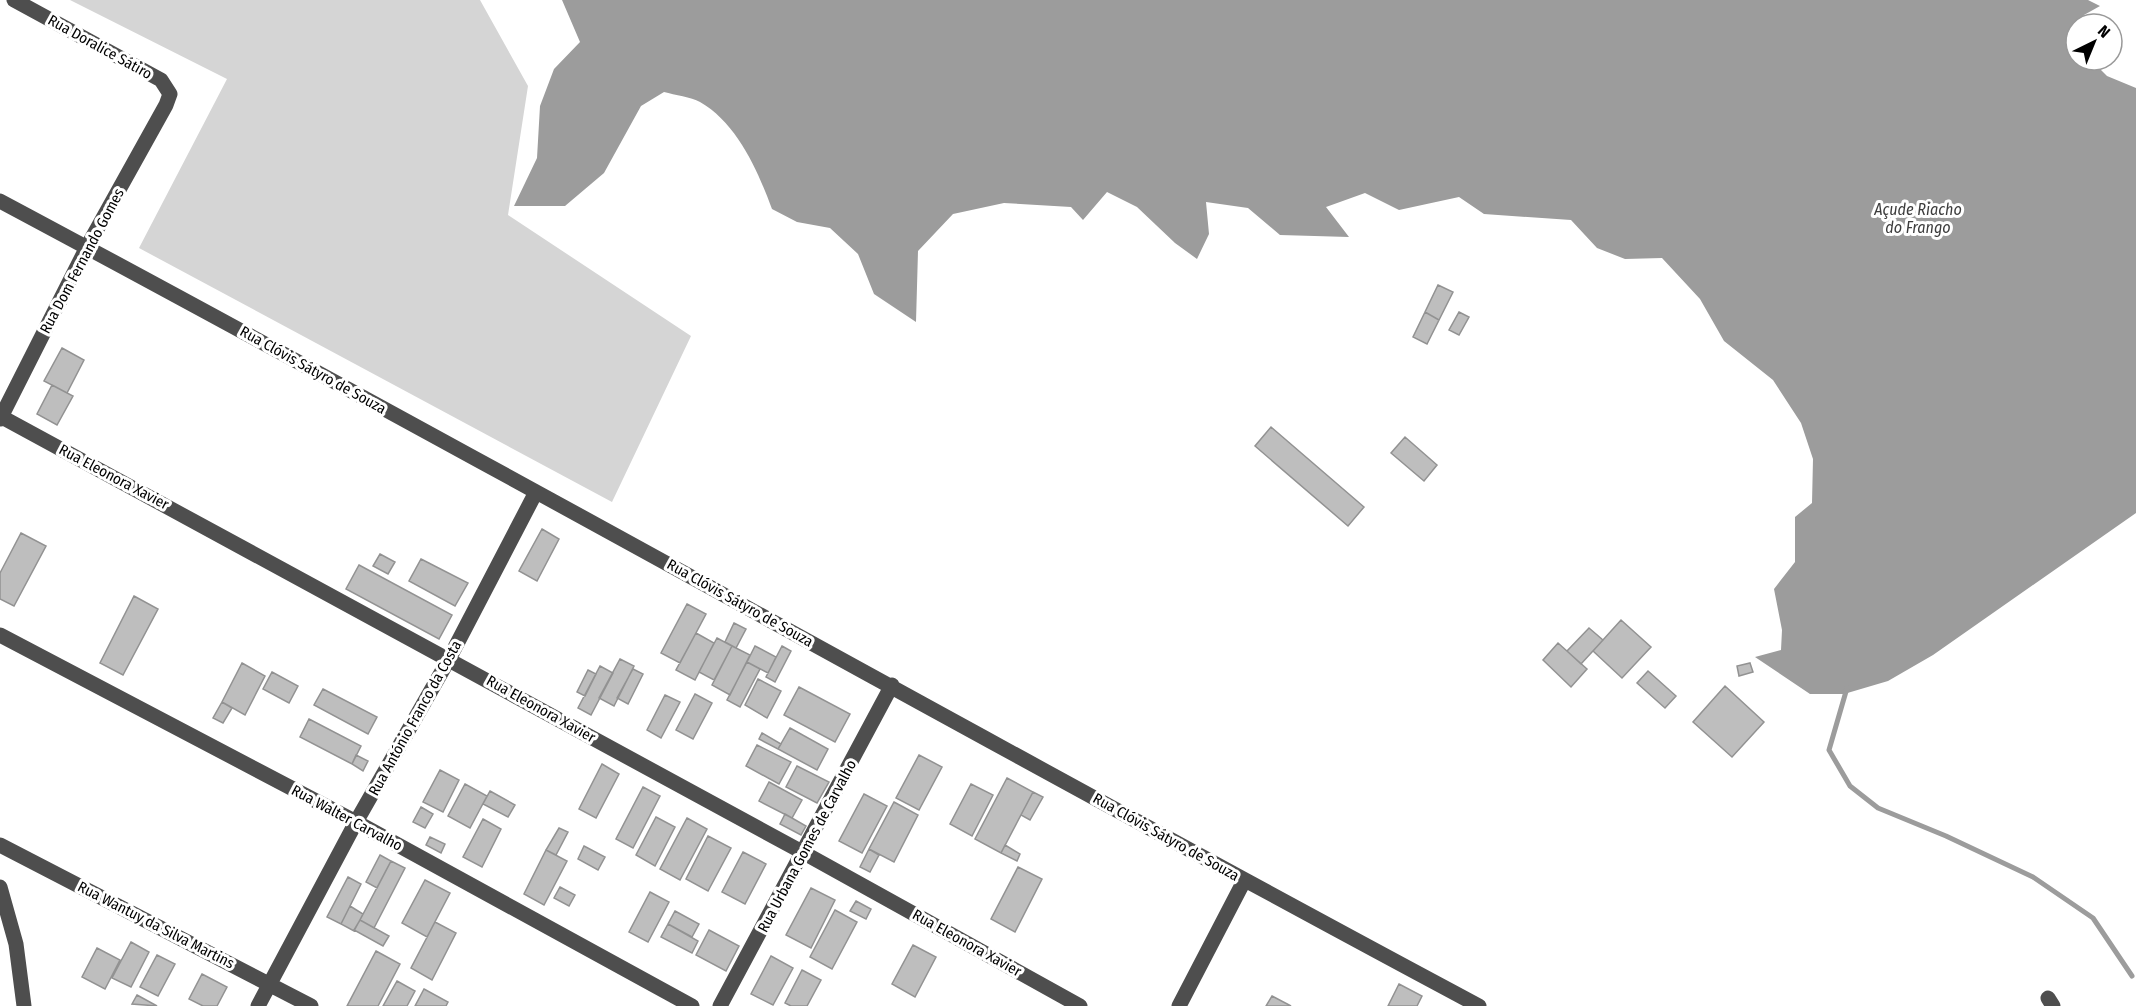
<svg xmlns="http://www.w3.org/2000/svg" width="2136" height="1006" font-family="'Fira Sans Condensed',sans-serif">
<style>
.green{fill:#d5d5d5}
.water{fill:#9c9c9c}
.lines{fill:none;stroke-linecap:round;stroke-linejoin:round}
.stream{stroke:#9c9c9c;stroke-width:5}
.building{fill:#bebebe;stroke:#929292;stroke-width:1.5}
.minor{stroke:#4e4e4e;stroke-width:15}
.labels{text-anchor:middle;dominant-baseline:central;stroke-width:6;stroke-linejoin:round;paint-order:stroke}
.street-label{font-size:15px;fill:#000;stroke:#fff}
.water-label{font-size:16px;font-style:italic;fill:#3d3d3d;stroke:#fff}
</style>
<rect width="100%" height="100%" fill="#fff"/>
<path class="green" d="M70,0H480L528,86L508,215L691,336L612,502L139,248L227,79Z"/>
<path class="water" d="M562,0H2088L2100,6L2084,15L2081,24H2076V60H2091L2107,76L2136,88V513L1933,655L1888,681L1844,694H1810L1755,657L1781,650L1782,630L1774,589L1795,562V517L1812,503L1813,459L1801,423L1773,380L1724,341L1700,299L1662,258L1625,259L1597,248L1571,220L1484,214L1459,197L1399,210L1365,193L1326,207L1349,237L1280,235L1248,208L1206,202L1209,234L1197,259L1175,243L1137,207L1107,192L1083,220L1071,207L1004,203L953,214L918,251L916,322L874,294L858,254L830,228L797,222L772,209C758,171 737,123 700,102C691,97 675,95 664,92L641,106L604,173L565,206H514L537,158L540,106L554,69L580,42Z"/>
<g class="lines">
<path class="stream" d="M1847,688L1829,750L1850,786L1878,808L1946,836L2033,877L2093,918L2132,976"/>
</g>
<path class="building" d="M1438,285L1453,292L1439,320L1425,312Z
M1425,312L1439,320L1427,344L1413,337Z
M1459,312L1469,317L1459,335L1449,330Z
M62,348L84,360L67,393L44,381Z
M52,385L73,396L57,425L37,414Z
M1271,427L1364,507L1348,526L1255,446Z
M1405,437L1437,465L1424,481L1391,453Z
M542,529L559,539L537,581L519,571Z
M21,533L46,546L14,606L0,599V573Z
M380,554L395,562L388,574L373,566Z
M421,559L468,583L455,606L409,581Z
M359,565L452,615L439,639L346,589Z
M134,596L158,609L123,675L100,663Z
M687,604L706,614L680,663L661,653Z
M1621,620L1651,647L1622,678L1593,651Z
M734,623L746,629L736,648L725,642Z
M1589,628L1603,640L1581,664L1567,651Z
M696,633L714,643L695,680L676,670Z
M717,638L732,646L714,680L699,672Z
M1558,643L1587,669L1571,687L1543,660Z
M732,646L750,655L730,695L712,685Z
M755,646L776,657L768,673L747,662Z
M782,646L791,651L775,682L766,677Z
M620,659L634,666L614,706L599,698Z
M747,662L760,669L740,707L727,700Z
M242,663L265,676L245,715L222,702Z
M1750,663L1753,672L1739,676L1737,666Z
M600,666L613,673L591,715L578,708Z
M633,669L643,674L628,704L617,698Z
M588,670L596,674L585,696L577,692Z
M1648,671L1676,696L1665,708L1637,683Z
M272,672L298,686L289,703L263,689Z
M758,679L781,691L767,718L745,705Z
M1725,686L1764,722L1732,757L1693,722Z
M799,687L850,714L835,742L784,715Z
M323,689L377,717L368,734L314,705Z
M695,694L712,703L693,739L676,730Z
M665,695L680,702L661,738L647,730Z
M222,702L232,708L223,723L213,718Z
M309,719L361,746L352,764L300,737Z
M790,728L828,749L817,770L778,749Z
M762,733L781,744L778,749L759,739Z
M757,745L791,762L779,784L746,766Z
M356,755L368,761L363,771L352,764Z
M919,755L942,767L919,810L896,798Z
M602,764L619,774L596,818L579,809Z
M797,766L829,782L817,803L786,787Z
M440,770L459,780L443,812L423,802Z
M1007,778L1033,792L1001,853L975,839Z
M769,782L802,800L792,818L759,801Z
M465,784L487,796L470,828L448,816Z
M971,784L993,795L972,836L950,824Z
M643,787L660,796L633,848L616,839Z
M490,791L515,805L508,817L483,804Z
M1033,792L1043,797L1030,820L1021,815Z
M864,794L887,806L862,853L839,841Z
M894,802L918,815L894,862L869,849Z
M421,807L433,814L425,828L413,822Z
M785,814L806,826L801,835L780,824Z
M656,817L675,827L655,866L636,855Z
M687,818L707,829L680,880L660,869Z
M483,819L501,829L482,867L463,857Z
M559,828L568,832L556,855L546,850Z
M708,836L731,848L708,891L686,879Z
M430,837L445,844L441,853L426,845Z
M1005,845L1020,854L1017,861L1001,853Z
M584,846L605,857L598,870L578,859Z
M869,849L879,855L870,872L860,867Z
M546,850L567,861L544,905L524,894Z
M743,852L766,864L745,904L722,892Z
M380,855L391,861L377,888L366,882Z
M391,861L405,868L374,928L360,920Z
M1018,867L1042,879L1015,932L991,919Z
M348,877L361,884L341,924L327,917Z
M425,880L450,893L427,937L402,923Z
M560,887L575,895L569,906L554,898Z
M811,888L835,900L811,948L786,935Z
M650,892L669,902L648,942L629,932Z
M856,901L871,909L866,919L850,911Z
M350,906L363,914L354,931L341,924Z
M835,910L857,922L832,969L810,957Z
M675,911L699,924L692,937L668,924Z
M360,920L389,936L383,946L354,930Z
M435,922L456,933L432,980L411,968Z
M668,924L698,941L692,953L661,937Z
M709,930L739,946L726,971L696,955Z
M131,942L149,952L131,987L112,978Z
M913,945L936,957L915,997L892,984Z
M97,948L120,960L105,989L82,977Z
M376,951L400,964L378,1006H347Z
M157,955L175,964L158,996L140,987Z
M771,956L793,968L773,1005L751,994Z
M802,970L821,980L807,1006H791L785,1003Z
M202,974L227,987L217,1006H203L189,999Z
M397,981L415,991L407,1006H383Z
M1399,984L1422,996L1417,1006H1388Z
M424,989L448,1002L446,1006H415Z
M137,995L157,1006L132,1004Z
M1272,996L1291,1006H1266Z"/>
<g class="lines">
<path class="minor" d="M0,201C495,465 984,742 1479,1006
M0,416L804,853L1080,1006
M0,419L87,247L166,105L170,94L161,80L14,0
M0,635L356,822L692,1006
M0,845L311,1006
M0,887L16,944L24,1006
M2048,998L2053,1006
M258,1006L356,822L449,659L536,492
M720,1006L892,685
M1179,1006L1244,881"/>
</g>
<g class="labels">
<g class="street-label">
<text transform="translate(100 47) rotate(29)">Rua Doralice Sátiro</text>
<text transform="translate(82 261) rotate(-62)">Rua Dom Fernando Gomes</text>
<text transform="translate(313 370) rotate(29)">Rua Clóvis Sátyro de Souza</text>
<text transform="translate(114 477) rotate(28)">Rua Eleonora Xavier</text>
<text transform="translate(740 603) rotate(29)">Rua Clóvis Sátyro de Souza</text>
<text transform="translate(541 709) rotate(29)">Rua Eleonora Xavier</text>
<text transform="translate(415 718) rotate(-61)">Rua António Franco da Costa</text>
<text transform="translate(347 818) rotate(28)">Rua Walter Carvalho</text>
<text transform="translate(1166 837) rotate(29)">Rua Clóvis Sátyro de Souza</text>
<text transform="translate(807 846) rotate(-62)">Rua Urbana Gomes de Carvalho</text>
<text transform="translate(156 925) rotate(27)">Rua Wantuy da Silva Martins</text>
<text transform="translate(967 943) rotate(29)">Rua Eleonora Xavier</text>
</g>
<g class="water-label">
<text x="1918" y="209">Açude Riacho<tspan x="1918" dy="18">do Frango</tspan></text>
</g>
</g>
<g transform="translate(2094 42) rotate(43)"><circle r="28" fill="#ffffff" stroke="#999999" stroke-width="1.5"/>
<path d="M0-4.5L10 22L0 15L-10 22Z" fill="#000000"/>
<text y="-9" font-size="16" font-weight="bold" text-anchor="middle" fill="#000000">N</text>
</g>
</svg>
